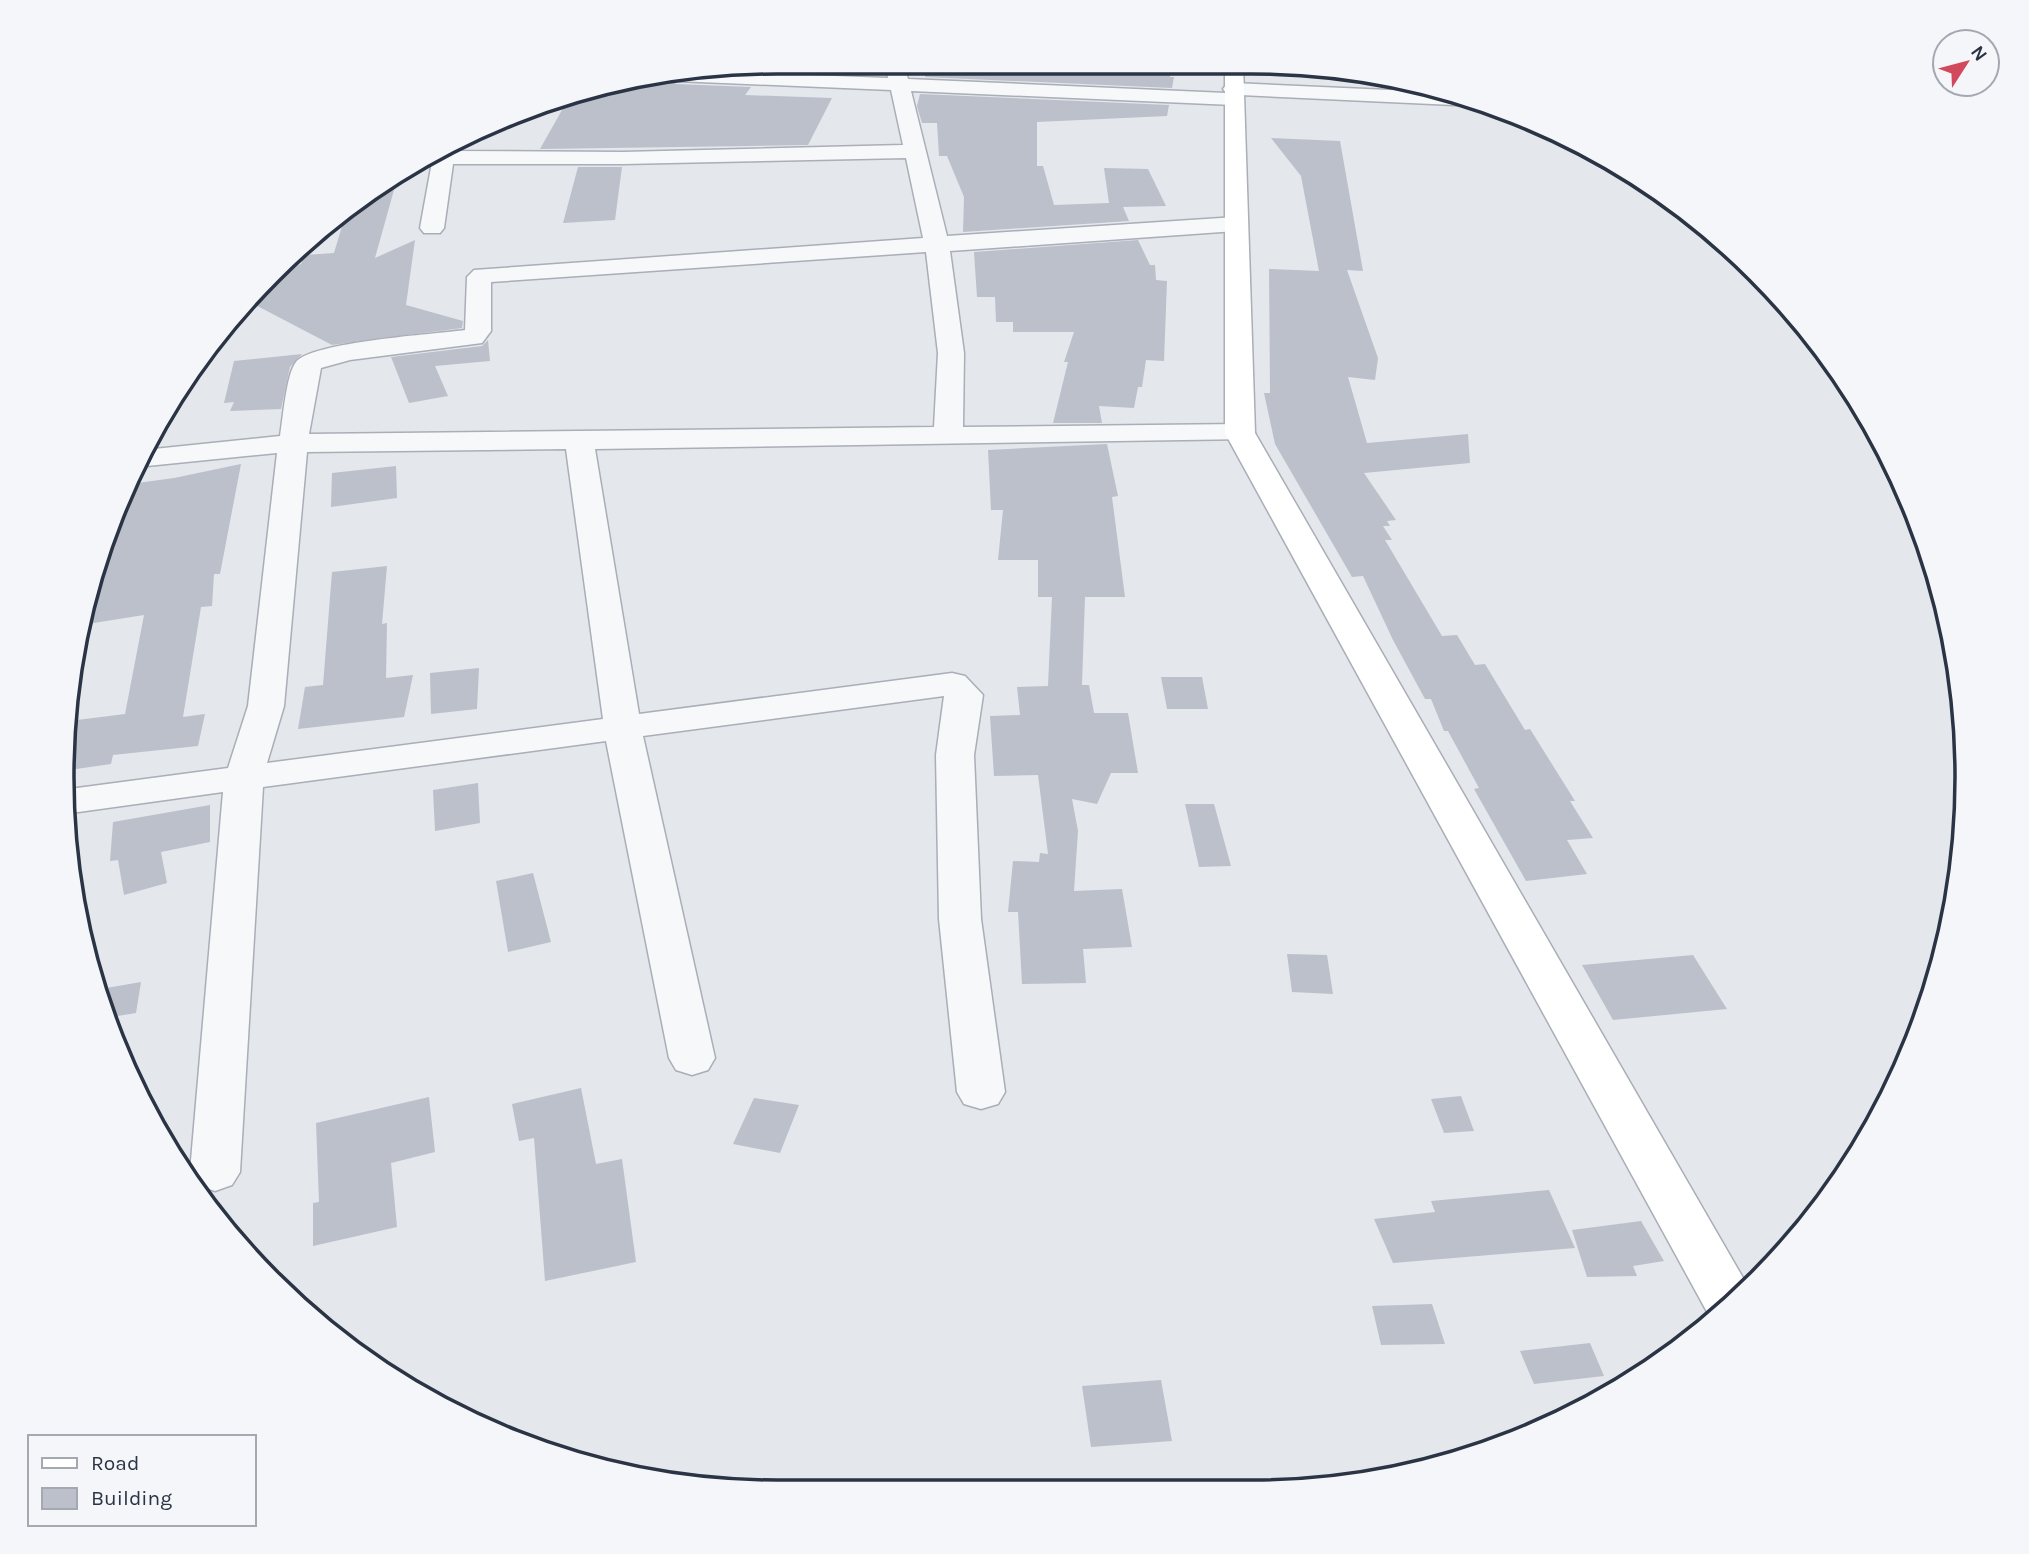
<svg xmlns="http://www.w3.org/2000/svg" width="2029" height="1554" font-family="Karla,sans-serif">
<style>
.building{fill:#bbc0ca}
.lines{fill:none;stroke-linecap:round;stroke-linejoin:round}
.street-casing{stroke:#a9aeb7;stroke-width:3}
.secondary-casing{stroke:#a9aeb7;stroke-width:3}
.street{fill:#f7f8fa;fill-rule:evenodd}
.secondary{fill:#fff;fill-rule:evenodd}
.rim{fill:none;stroke:#2b3445;stroke-width:3.5}
</style>
<rect width="100%" height="100%" fill="#e4e7ec"/>
<path class="building" d="M929,62H1173L1170,77H1174L1172,88L925,77Z
M665,76L676,84L751,87L745,95L832,98L808,145L540,149L571,94L591,86Z
M920,94L1169,105L1167,116L1037,122V166H1043L1054,205L1109,203L1104,168L1148,169L1166,206L1123,207L1129,221L963,232L964,197L947,156H939L937,123H922L917,106Z
M1271,138L1340,141L1363,271L1347,270L1378,358L1375,380L1348,377L1367,443L1468,434L1470,463L1364,473L1396,520L1387,521L1390,526H1383L1392,540H1385L1442,636L1457,635L1475,665L1485,664L1525,730L1530,729L1575,801H1570L1593,838L1567,840L1587,874L1526,881L1474,789L1479,788L1448,731H1444L1431,699H1425L1393,640L1363,576L1352,577L1275,444L1264,393H1270L1269,269L1319,271L1301,176Z
M578,167H622L615,220L563,223Z
M399,172L375,258L415,240L406,305L463,321L462,328L332,345L248,301L268,274L301,264L305,255L334,253L346,213Z
M1138,240L1150,265H1155L1156,280L1167,281L1164,361L1146,360L1142,387H1138L1134,408L1099,406L1102,423H1053L1068,362H1064L1074,332H1013V322H996L995,297H977L974,252Z
M488,340L490,361L435,366L448,396L409,403L391,357L482,346Z
M302,354L290,367L281,409L230,411L234,402L224,403L234,361Z
M1107,444L1118,496L1112,497L1125,597H1085L1082,685H1089L1094,713H1128L1138,773H1111L1097,804L1072,799L1078,831L1074,891L1122,889L1132,947L1083,949L1086,983L1022,984L1018,912H1008L1013,861L1039,862L1040,853L1048,854L1038,775L994,776L990,716L1020,715L1017,687L1048,686L1052,597H1038V560H998L1003,510H991L988,450Z
M241,464L220,574H214L212,606L201,607L183,717L205,714L198,746L113,755L111,764L62,771L69,721L125,714L144,615L81,625L86,592L130,484L174,478Z
M396,466L397,498L331,507L332,473Z
M387,566L382,624L387,623L386,678L413,675L404,717L298,729L305,687L323,685L332,572Z
M479,668L477,709L431,714L430,673Z
M1161,677H1202L1208,709H1167Z
M478,783L480,823L435,831L433,790Z
M1185,804H1214L1231,866L1199,867Z
M210,805V842L161,852L167,883L124,895L118,860L110,861L113,822Z
M533,873L551,942L508,952L496,881Z
M1287,954L1327,955L1333,994L1292,992Z
M1693,955L1727,1009L1613,1020L1582,965Z
M141,982L136,1013L105,1018L95,990Z
M581,1088L596,1164L622,1159L636,1262L545,1281L534,1138L519,1141L512,1104Z
M1461,1096L1474,1131L1444,1133L1431,1099Z
M429,1097L435,1152L391,1163L397,1227L313,1246V1203L319,1202L316,1123Z
M754,1098L799,1105L780,1153L733,1144Z
M1549,1190L1575,1248L1393,1263L1374,1219L1435,1212L1431,1201Z
M1641,1221L1664,1261L1633,1266L1637,1276L1587,1277L1572,1230Z
M1432,1304L1445,1344L1381,1345L1372,1306Z
M1590,1343L1604,1376L1534,1384L1520,1351Z
M1161,1380L1172,1441L1091,1447L1082,1386Z"/>
<g class="lines">
<g class="street-casing">
<path id="street" d="M885,62H903L908,79L1226,93L1223,89L1226,85L1233,83L1457,93L1483,103L1475,106L1240,95L1243,99L1240,103L1233,105L911,91L947,236L1236,217L1244,219L1248,224L1244,229L1236,231L950,251L964,353L963,427L1240,424L1250,427L1255,433L1250,439L595,449L639,714L952,673L965,676L983,695L974,755L981,919L1005,1092L998,1104L981,1109L964,1104L957,1092L939,919L936,755L944,696L643,736L715,1058L708,1070L692,1075L676,1070L669,1058L606,741L263,787L240,1172L232,1185L215,1191L198,1185L190,1172L223,792L64,814L62,790L228,768L248,706L277,453L137,467L144,450L280,436C283,418 286,375 296,362C311,342 436,334 465,330L467,277L474,270L923,238L906,158L623,164H453L444,228L440,233H424L420,228L434,151L453,143L455,151L623,152L903,145L891,90L676,81L667,76L707,71L888,78ZM926,252L938,353L934,427L309,434L321,368L350,360L482,343L491,331V282ZM566,449L603,719L267,763L284,706L307,452Z"/>
</g>
<g class="secondary-casing">
<path id="secondary" d="M1225,63H1243L1255,433L1750,1290L1712,1321L1225,433Z"/>
</g>
<use href="#street" class="street"/>
<use href="#secondary" class="secondary"/>
</g>
<path d="M0 0H2029V1554H0ZM777 74H1252A703 703 0 0 1 1955 777V777A703 703 0 0 1 1252 1480H777A703 703 0 0 1 74 777V777A703 703 0 0 1 777 74Z" fill="#f4f6f9" fill-rule="evenodd"/>
<path class="rim" d="M777 74H1252A703 703 0 0 1 1955 777V777A703 703 0 0 1 1252 1480H777A703 703 0 0 1 74 777V777A703 703 0 0 1 777 74Z"/>
<rect x="28" y="1435" width="228" height="91" fill="#f4f6f9" stroke="#a4a8b1" stroke-width="2"/>
<rect x="42" y="1458" width="35" height="10" fill="#ffffff" stroke="#a4a8b1" stroke-width="2"/>
<text x="91" y="1470" font-size="21" fill="#2b3445">Road</text>
<rect x="42" y="1488" width="35" height="21" fill="#bbc0ca" stroke="#a4a8b1" stroke-width="2"/>
<text x="91" y="1505" font-size="21" fill="#2b3445">Building</text>
<g transform="translate(1966 63) rotate(54)"><circle r="33" fill="#f4f6f9" stroke="#a4a8b1" stroke-width="2"/>
<path d="M0-5L12 26L0 18L-12 26Z" fill="#d1495b"/>
<text y="-10" font-size="19" font-weight="bold" text-anchor="middle" fill="#2b3445">N</text>
</g>
</svg>
